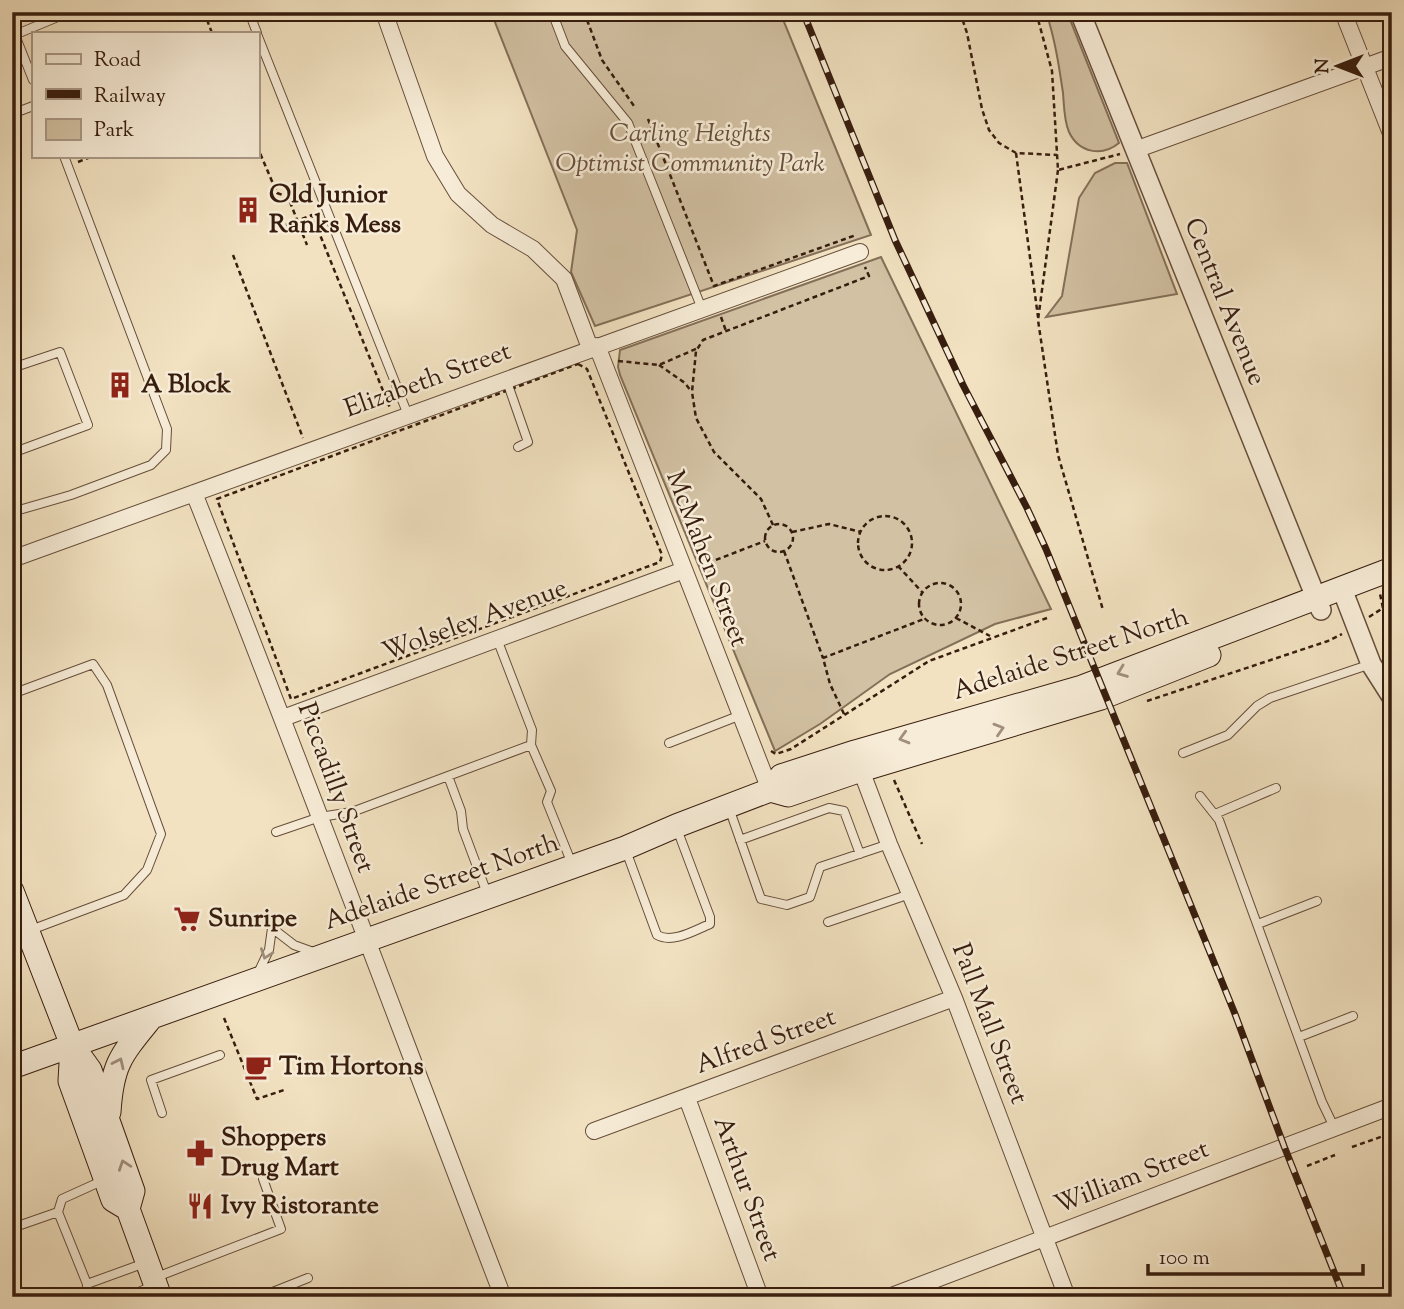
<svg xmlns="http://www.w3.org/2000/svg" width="1404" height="1309" font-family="'Sorts Mill Goudy',serif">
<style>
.green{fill:#d2c1a3;stroke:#846f58;stroke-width:2}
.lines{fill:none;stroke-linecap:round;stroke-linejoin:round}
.service-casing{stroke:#664e3b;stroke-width:10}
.minor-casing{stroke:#664e3b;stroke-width:18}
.tertiary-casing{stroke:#664e3b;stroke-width:22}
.secondary-casing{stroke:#371d0e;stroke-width:25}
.path{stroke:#371d0e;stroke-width:2.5;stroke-dasharray:5 3.5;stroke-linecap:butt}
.service{stroke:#f7ecd7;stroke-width:8}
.minor{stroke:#f7ecd7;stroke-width:16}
.tertiary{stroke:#f7ecd7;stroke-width:19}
.secondary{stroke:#f7ecd7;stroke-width:23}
.rail-casing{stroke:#371d0e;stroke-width:7}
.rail{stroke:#f7ecd7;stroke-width:4.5;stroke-dasharray:13;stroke-linecap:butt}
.oneway{stroke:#a18f7d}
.labels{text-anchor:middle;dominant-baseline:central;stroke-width:5;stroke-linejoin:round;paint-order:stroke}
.park-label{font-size:26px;font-style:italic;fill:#664e3b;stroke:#f7ecd7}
.poi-label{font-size:26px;font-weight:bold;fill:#371d0e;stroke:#f7ecd7;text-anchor:start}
.street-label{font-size:26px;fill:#371d0e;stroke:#f7ecd7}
</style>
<rect width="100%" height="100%" fill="#f2e2c1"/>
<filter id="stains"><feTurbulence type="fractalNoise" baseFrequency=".00286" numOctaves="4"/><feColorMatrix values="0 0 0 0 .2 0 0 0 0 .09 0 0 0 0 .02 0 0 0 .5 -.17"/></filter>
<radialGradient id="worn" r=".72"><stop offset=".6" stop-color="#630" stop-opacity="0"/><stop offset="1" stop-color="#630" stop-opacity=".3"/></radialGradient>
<path class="green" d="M491,12H780L871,235L595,326L571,272L577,230Z
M1046,12H1067L1119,143C1102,157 1079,153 1069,132C1064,121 1064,105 1063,93C1059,66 1055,39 1046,12Z
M1115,163H1127L1177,294L1046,317L1062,296L1079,198L1095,173Z
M881,257L1051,609L995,624L890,674L820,724L775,751L620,375L618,367L620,350Z"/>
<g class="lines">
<g class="service-casing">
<path id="service" d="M249,12L257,33
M552,12L565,46L628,123L702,309
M257,34L408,415
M15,35L33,80
M12,36L70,12
M12,114L33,106
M12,368L60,352L88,425L12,453
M506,379L528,442L518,447
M12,512L71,495L151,465L166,450L167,429L64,156
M497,639L532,730L531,745
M12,694L93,664L107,685L161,834L147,870L124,895L28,931
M669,743L741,715
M1183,753L1228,735L1257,706L1270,698L1371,664
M448,776L531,745L551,791L547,802L572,864
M1200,796L1219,820L1322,1102L1334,1127
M729,808L761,899L787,905L810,897L820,867L889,844
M1215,814L1276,788
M276,832L320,817L352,812L448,776L461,811L463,829L488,896
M740,840L829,808L844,811L860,854
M625,848L657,935C673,944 695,930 710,924V917L677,829
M828,922L910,894
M1258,924L1317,901
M272,928L294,945L316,953
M257,975L269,950L272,928
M1299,1037L1353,1016
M162,1113L151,1080L220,1055
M12,1228L58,1212
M154,1278L281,1229L263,1179
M87,1284L58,1212L62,1199L104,1180
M87,1297V1284L145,1263
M128,1297L152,1286
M260,1297L308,1278"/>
</g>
<g class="minor-casing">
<path id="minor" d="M384,12L435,156L458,194L492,225L533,249L564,279L590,348
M1343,12L1392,136
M1135,150L1392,57
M597,346L770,790
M194,493C300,760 400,1029 503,1297
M12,559L860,252
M283,718L684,570
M861,770L889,844L954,998L1067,1297
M687,1098L760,1297
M594,1131L954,998
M889,1297L1392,1106"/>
</g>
<g class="tertiary-casing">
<path id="tertiary" d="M1080,12L1321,610
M1342,589L1371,664L1392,697"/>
</g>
<g class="secondary-casing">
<path id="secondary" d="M770,790L788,795L861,770L1101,698L1209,655
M12,891L72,1045L90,1070L133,1191L128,1209L160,1297
M72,1045L70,1081L113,1200L128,1209
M12,1067L625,848L676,826L770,790L781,776L855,752L1082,687L1392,569
M109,1112C112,1064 121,1055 151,1018"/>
</g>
<path class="path" d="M204,12L212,33
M584,12L602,60L634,106
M960,12L967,33L982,109L989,130L999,143L1016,153L1057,155
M1036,12L1052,71L1058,170L1120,154
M648,119L714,286L856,235
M257,146L277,193L288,197L307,245
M1016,153L1038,317
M78,162L93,156
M1058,170L1038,320L1058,455L1103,610
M286,225L312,215L390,408
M233,255L303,438
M721,317L726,331
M618,361L659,365L698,348
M578,364L587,369L662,555L660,562L291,699L217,499Z
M659,365L685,383L691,391
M858 543a27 27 0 1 1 54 0a27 27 0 1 1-54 0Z
M765 538a14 14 0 1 1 28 0a14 14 0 1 1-28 0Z
M773,525L761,499L714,452L696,418L692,392L696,351L703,340L869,276L865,267
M792,532L829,524L861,532
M784,551L823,658
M700,566L765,541
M898,566L922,592
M919 604a21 21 0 1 1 42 0a21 21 0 1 1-42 0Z
M1369,617L1383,608L1380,594
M956,618L990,636
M1147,701L1328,641L1342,634
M844,714L830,684L823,658L924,619
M771,751L776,754L791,749L929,661L1047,618
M894,780L922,844
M224,1018L257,1099L284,1090
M1352,1147L1392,1133
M1307,1166L1335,1155"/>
<use href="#service" class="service"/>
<use href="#minor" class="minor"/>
<use href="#tertiary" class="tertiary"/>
<use href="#secondary" class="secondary"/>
<g class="rail-casing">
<path id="rail" d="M803,12L895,240L963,385L1027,508L1046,549L1235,1014L1284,1146L1344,1297"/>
</g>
<use href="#rail" class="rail"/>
</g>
<defs><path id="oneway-chevron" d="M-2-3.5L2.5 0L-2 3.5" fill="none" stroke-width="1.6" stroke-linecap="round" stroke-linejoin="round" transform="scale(1.75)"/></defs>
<g class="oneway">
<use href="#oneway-chevron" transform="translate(1122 672) rotate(159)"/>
<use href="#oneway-chevron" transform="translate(999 729) rotate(-17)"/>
<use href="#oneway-chevron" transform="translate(904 738) rotate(164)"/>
<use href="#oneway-chevron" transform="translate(266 954) rotate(109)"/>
<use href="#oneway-chevron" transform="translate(119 1063) rotate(-65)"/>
<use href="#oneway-chevron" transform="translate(124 1165) rotate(-109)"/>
</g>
<defs>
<g id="building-bare" transform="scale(2.1)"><path d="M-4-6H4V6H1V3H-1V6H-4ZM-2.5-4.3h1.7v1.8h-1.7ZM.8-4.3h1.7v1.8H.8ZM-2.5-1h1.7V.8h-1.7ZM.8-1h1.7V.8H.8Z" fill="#8f2418" stroke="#f7ecd7" stroke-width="2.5" paint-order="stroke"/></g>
<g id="supermarket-bare" transform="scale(2.1)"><path d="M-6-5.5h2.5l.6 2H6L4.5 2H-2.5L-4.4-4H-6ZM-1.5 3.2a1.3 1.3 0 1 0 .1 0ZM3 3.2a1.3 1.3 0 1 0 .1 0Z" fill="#8f2418" stroke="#f7ecd7" stroke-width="2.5" paint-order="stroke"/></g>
<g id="cafe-bare" transform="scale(2.1)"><path d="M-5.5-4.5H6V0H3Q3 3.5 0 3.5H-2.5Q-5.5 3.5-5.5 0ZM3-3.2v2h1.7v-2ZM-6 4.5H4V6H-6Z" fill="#8f2418" stroke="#f7ecd7" stroke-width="2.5" paint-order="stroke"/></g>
<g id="pharmacy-bare" transform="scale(2.1)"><path d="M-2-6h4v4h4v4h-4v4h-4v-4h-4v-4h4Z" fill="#8f2418" stroke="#f7ecd7" stroke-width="2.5" paint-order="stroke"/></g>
<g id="restaurant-bare" transform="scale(2.1)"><path d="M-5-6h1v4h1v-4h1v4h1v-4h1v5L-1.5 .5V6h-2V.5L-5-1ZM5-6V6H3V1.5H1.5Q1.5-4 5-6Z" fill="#8f2418" stroke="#f7ecd7" stroke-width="2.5" paint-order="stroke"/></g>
</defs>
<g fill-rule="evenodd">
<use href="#building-bare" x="248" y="210"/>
<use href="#building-bare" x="120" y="385"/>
<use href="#supermarket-bare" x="187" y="919"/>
<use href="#cafe-bare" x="258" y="1067"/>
<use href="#pharmacy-bare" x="200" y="1153"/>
<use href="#restaurant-bare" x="200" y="1206"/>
</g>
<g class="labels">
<g class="park-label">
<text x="690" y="134">Carling Heights<tspan x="690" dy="30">Optimist Community Park</tspan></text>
</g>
<g class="poi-label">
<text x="269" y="195">Old Junior<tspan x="269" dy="30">Ranks Mess</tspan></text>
<text x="141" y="385">A Block</text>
<text x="208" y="919">Sunripe</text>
<text x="279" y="1067">Tim Hortons</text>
<text x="221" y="1138">Shoppers<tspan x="221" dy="30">Drug Mart</tspan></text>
<text x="221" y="1206">Ivy Ristorante</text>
</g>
<g class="street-label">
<text transform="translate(1224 302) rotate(68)">Central Avenue</text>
<text transform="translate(428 381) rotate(-20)">Elizabeth Street</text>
<text transform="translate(706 559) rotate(69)">McMahen Street</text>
<text transform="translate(475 621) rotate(-20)">Wolseley Avenue</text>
<text transform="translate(1071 655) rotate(-18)">Adelaide Street North</text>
<text transform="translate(335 788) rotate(70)">Piccadilly Street</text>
<text transform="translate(442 883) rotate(-19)">Adelaide Street North</text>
<text transform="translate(989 1024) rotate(69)">Pall Mall Street</text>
<text transform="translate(766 1042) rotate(-20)">Alfred Street</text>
<text transform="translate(1132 1178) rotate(-21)">William Street</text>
<text transform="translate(746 1189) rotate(70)">Arthur Street</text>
</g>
</g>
<rect width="1404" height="1309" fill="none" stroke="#f2e2c1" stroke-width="42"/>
<rect x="14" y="14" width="1376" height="1281" fill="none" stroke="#371d0e" stroke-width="3.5"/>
<rect x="21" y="21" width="1362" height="1267" fill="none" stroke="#371d0e" stroke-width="2"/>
<rect x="32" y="32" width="228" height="126" fill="#f7ecd7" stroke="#aa9987" stroke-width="2"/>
<rect x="46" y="54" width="35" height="10" fill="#f7ecd7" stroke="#aa9987" stroke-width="2"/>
<text x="94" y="66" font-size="21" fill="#371d0e">Road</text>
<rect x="46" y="89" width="35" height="10" fill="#371d0e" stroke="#aa9987" stroke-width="2"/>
<text x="94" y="102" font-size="21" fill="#371d0e">Railway</text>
<rect x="46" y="119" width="35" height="21" fill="#d2c1a3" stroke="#aa9987" stroke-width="2"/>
<text x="94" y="136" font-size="21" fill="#371d0e">Park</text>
<g transform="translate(1338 66) rotate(270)" stroke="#f7ecd7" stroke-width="5" paint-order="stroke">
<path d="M0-5L12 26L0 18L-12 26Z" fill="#371d0e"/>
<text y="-10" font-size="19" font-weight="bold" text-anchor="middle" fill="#371d0e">N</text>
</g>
<path d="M1148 1264v10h215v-10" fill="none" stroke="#371d0e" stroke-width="3.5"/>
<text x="1159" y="1264" font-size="21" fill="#371d0e" stroke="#f7ecd7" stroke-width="5" paint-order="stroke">100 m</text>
<rect width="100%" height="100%" filter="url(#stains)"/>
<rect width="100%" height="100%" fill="url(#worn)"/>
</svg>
